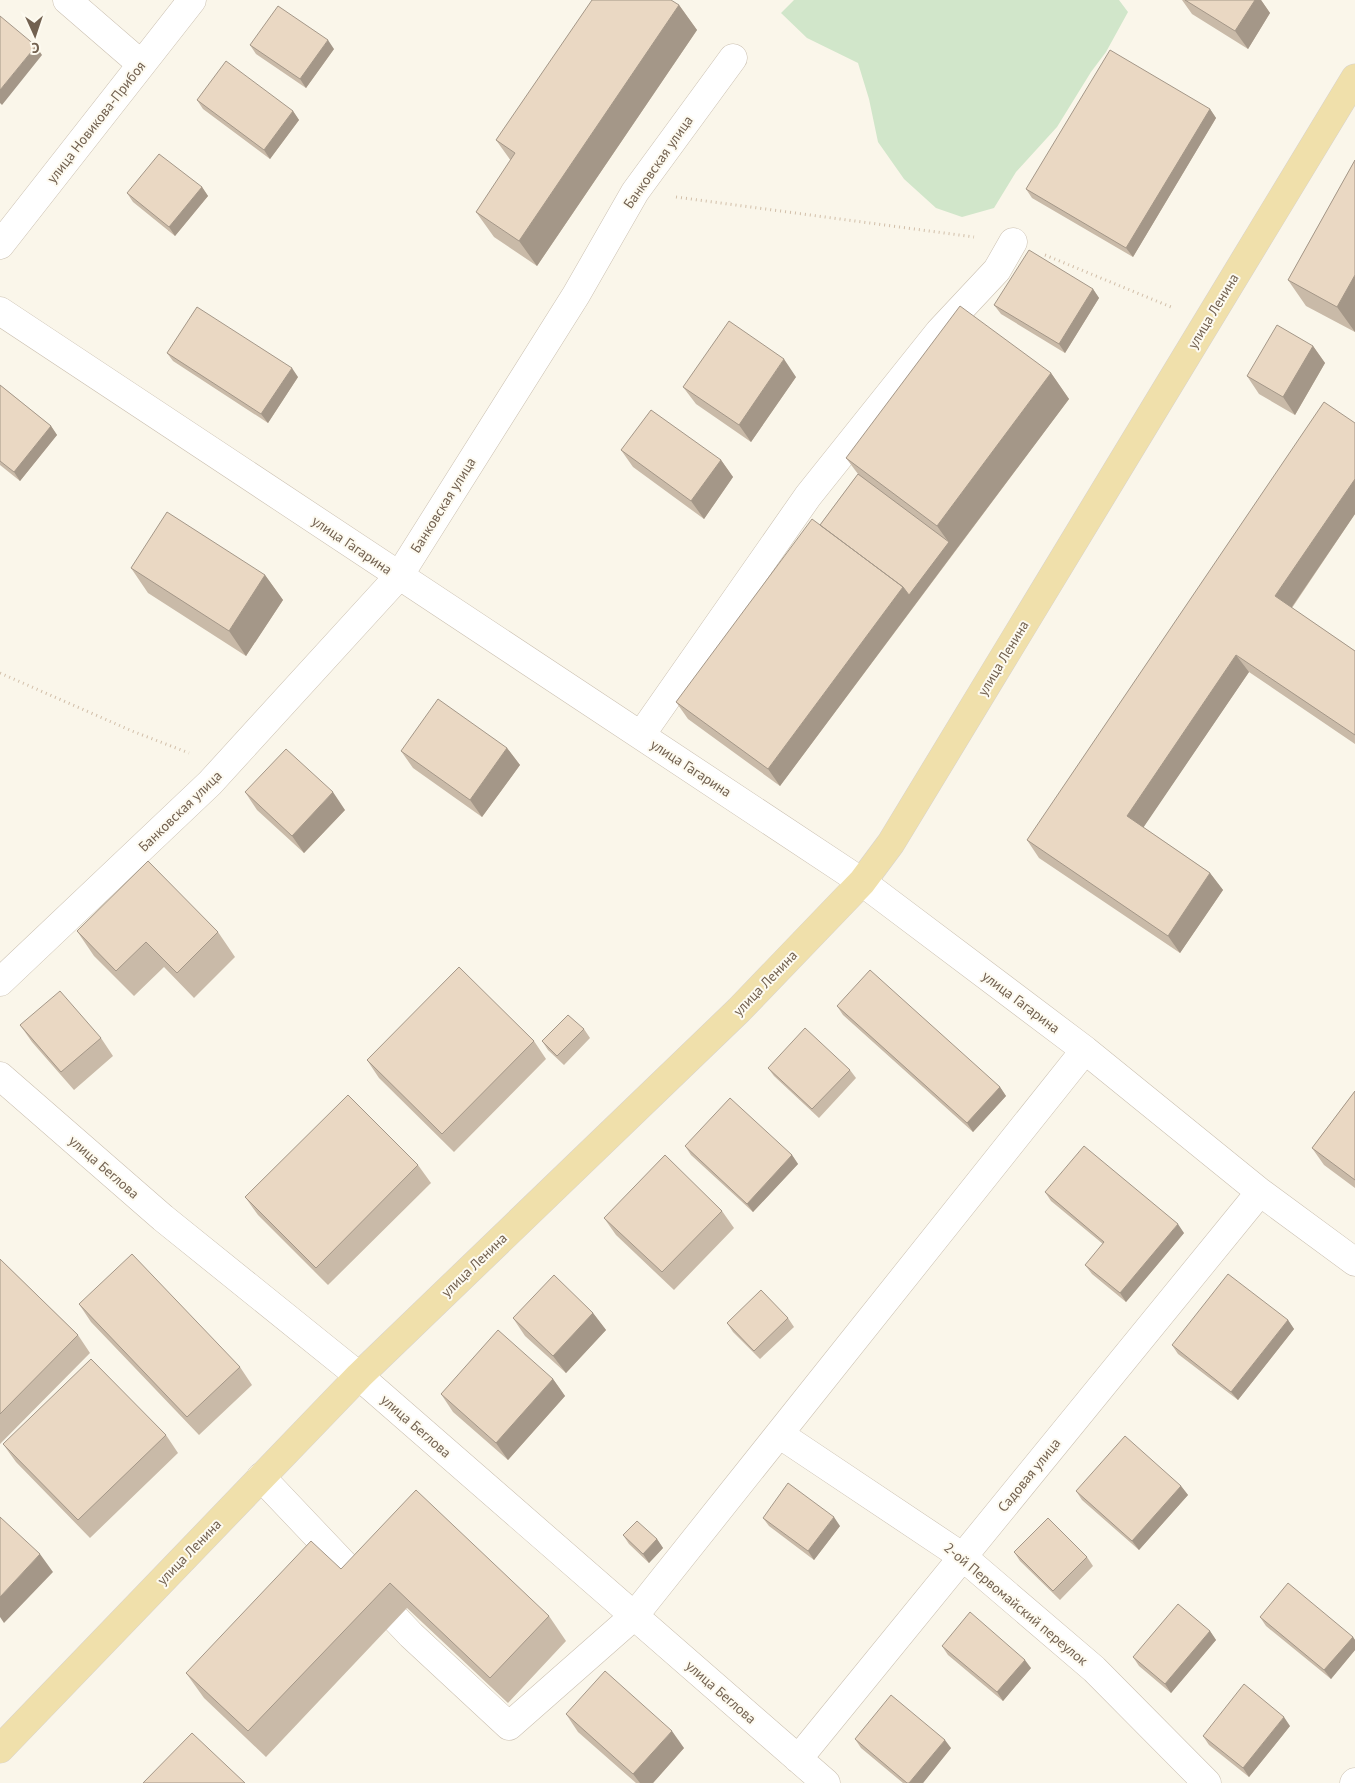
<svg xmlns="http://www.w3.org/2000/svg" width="1355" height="1783" font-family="'PT Sans',sans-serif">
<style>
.green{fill:#d1e6ca}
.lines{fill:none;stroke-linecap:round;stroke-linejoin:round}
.minor-casing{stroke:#cbc0b1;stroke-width:29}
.major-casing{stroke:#d8d3ce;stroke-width:29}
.path{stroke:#d1bea8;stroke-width:3;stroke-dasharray:1 4;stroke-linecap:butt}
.minor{stroke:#fff;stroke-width:28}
.major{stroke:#f0e0ab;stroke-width:28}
.wall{fill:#c9baa8}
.shaded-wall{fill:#a49788}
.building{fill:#ead8c3;stroke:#a49788}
.labels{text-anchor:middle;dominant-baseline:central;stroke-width:4;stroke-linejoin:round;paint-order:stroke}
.street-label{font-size:14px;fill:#726150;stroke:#fdfaf0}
</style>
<rect width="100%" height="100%" fill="#faf6ea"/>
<path class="green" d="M794,0H1119L1128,12L1106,52L1091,72L1057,127L1016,172L994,208L962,217L936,208L904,179L878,142L869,99L858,63L807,38L781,13Z"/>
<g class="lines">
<g class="minor-casing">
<path id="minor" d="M67,0L141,64
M0,245L192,0
M0,311L862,882L1085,1050L1260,1192L1355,1262
M641,735L808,496L939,332L997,270L1013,242
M0,982L210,783L399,576L576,295L635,192L733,58
M0,1076L163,1218L359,1376L826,1783
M779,1434L963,1557L1094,1669L1207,1783
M261,1477L411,1635L509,1726L634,1616L1085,1050
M798,1759L1260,1192
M1354,1783L1355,1782"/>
</g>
<g class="major-casing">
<path id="major" d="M0,1749L359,1376L739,1010L862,882L891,843L1355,78"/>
</g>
<path class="path" d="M676,197L974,237
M1045,255L1171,307
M0,673L132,731L189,753"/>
<use href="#minor" class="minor"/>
<use href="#major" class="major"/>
</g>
<path class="wall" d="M1182,0H1261L1270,13L1248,49L1192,14Z
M679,5L697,30L537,266L494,237L476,212L511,161L496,140Z
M250,45L334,49L306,88L256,54Z
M197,100L293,111L299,120L270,159L203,109Z
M1210,109L1216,118L1133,257L1032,198L1026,189Z
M1355,160V332L1306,306L1288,280Z
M202,187L208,196L175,236L133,202L127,193Z
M1093,289L1099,298L1065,353L1001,314L994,305Z
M1313,346L1325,363L1295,415L1259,394L1247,376Z
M167,353L298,377L268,423L173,361Z
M1051,373L1069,399L780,786L688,719L676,702L820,525L858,474L846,458Z
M796,377L751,442L696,404L683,387Z
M0,385L51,426L57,435L20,481L0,465Z
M1355,423V514L1292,608L1355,651V744L1249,672L1143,827L1210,873L1223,890L1180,953L1039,858L1027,840Z
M621,450L721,460L733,477L704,519L633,467Z
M131,568L265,575L283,600L246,656L148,593Z
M507,748L520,765L482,817L413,768L401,751Z
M245,792L345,810L304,853L257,810Z
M77,931L218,932L235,957L194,998L164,967L134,996L94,956Z
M837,1006L1000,1087L1006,1096L973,1132L843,1015Z
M20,1025L101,1038L113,1056L74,1090L32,1042Z
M584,1029L590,1038L564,1065L548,1050L542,1041Z
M534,1041L546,1059L454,1152L379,1078L367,1060Z
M768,1068L850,1070L856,1078L819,1118L774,1076Z
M1355,1091V1188L1324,1165L1312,1148Z
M685,1146L792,1155L798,1164L753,1212L691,1155Z
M418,1165L431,1183L328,1285L258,1215L245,1197Z
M1045,1192L1184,1233L1126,1302L1092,1274L1085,1265L1103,1244L1051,1201Z
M722,1211L734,1228L674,1290L616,1235L604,1218Z
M0,1259L78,1335L90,1353L0,1444Z
M79,1304L240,1367L252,1385L199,1435L91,1322Z
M593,1313L606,1330L566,1373L525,1336L513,1318Z
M788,1318L794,1327L760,1359L733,1332L727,1323Z
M1288,1320L1294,1329L1238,1400L1178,1354L1172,1345Z
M553,1379L565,1396L508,1460L453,1412L441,1394Z
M166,1435L178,1453L90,1538L16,1462L3,1444Z
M1181,1486L1188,1495L1139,1550L1082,1500L1076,1491Z
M763,1518L840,1526L814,1560L769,1526Z
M623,1535L657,1539L663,1548L649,1563L629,1544Z
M1014,1552L1087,1557L1093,1566L1060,1600L1020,1561Z
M341,1569L549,1616L566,1641L508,1703L407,1608L266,1757L204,1698L186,1673Z
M1260,1617L1353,1637L1355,1640V1650L1331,1679L1266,1626Z
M1210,1631L1216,1640L1171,1693L1139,1666L1133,1657Z
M942,1646L1031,1668L1003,1701L948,1655Z
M566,1714L684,1748L653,1783H636L578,1732Z
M1290,1726L1249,1777L1209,1745L1203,1736Z
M855,1739L951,1748L923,1783H903L861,1748Z"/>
<path class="shaded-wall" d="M1255,0H1261L1270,13L1248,49L1235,31Z
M679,5L697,30L537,266L519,241Z
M328,40L334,49L306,88L300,79Z
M36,46L42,55L2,105L0,103V90Z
M1210,109L1216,118L1133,257L1126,248Z
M293,111L299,120L270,159L264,150Z
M202,187L208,196L175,236L169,227Z
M1355,275V332L1337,307Z
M1093,289L1099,298L1065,353L1059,344Z
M1313,346L1325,363L1295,415L1283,397Z
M784,359L796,377L751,442L739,425Z
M292,368L298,377L268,423L261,414Z
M1051,373L1069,399L955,551L937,526Z
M51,426L57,435L20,481L14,472Z
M721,460L733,477L704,519L691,501Z
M1355,479V514L1287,614L1275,596Z
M949,542L955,551L780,786L768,769L903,587Z
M265,575L283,600L246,656L229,631Z
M1236,655L1249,672L1139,834L1127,816Z
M507,748L520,765L482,817L470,800Z
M333,792L345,810L304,853L292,836Z
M1210,873L1223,890L1180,953L1168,936Z
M1000,1087L1006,1096L973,1132L967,1123Z
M792,1155L798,1164L753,1212L747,1204Z
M1178,1224L1184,1233L1126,1302L1120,1293Z
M593,1313L606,1330L566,1373L553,1356Z
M1288,1320L1294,1329L1238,1400L1231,1392Z
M553,1379L565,1396L508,1460L496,1443Z
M1181,1486L1188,1495L1139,1550L1132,1541Z
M834,1517L840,1526L814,1560L808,1551Z
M657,1539L663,1548L649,1563L643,1554Z
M40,1554L53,1572L4,1623L0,1617V1597Z
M1210,1631L1216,1640L1171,1693L1165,1684Z
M1353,1637L1355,1640V1650L1331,1679L1324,1670Z
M1025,1660L1031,1668L1003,1701L997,1692Z
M1284,1717L1290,1726L1249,1777L1243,1768Z
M672,1731L684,1748L653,1783H640L633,1774Z
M945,1740L951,1748L923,1783H909Z"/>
<path class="building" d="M592,0H671L679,5L519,241L476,212L515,153L496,140Z
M1185,0H1255L1235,31Z
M278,6L328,40L300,79L250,45Z
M0,16L36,46L0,90Z
M1110,50L1210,109L1126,248L1026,189Z
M226,61L293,111L264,150L197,100Z
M159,154L202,187L169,227L127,193Z
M1355,160V275L1337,307L1288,280Z
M1029,250L1093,289L1059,344L994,305Z
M960,306L1051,373L937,526L846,458Z
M197,307L292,368L261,414L167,353Z
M729,321L784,359L739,425L683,387Z
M1277,325L1313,346L1283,397L1247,376Z
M0,385L51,426L14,472L0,461Z
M1324,402L1355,423V479L1275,596L1355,651V735L1236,655L1127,816L1210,873L1168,936L1027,840Z
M651,410L721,460L691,501L621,450Z
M858,474L949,542L909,595L903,587L820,525Z
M167,512L265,575L229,631L131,568Z
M812,519L903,587L768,769L676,702Z
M438,699L507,748L470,800L401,751Z
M286,749L333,792L292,836L245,792Z
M148,861L218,932L177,973L146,942L116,971L77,931Z
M459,967L534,1041L442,1134L367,1060Z
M870,970L1000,1087L967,1123L837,1006Z
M60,991L101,1038L61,1072L20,1025Z
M568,1015L584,1029L557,1056L542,1041Z
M805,1028L850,1070L812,1109L768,1068Z
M1355,1091V1180L1312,1148Z
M348,1095L418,1165L316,1268L245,1197Z
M730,1098L792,1155L747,1204L685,1146Z
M1084,1146L1178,1224L1120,1293L1085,1265L1104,1242L1045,1192Z
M665,1155L722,1211L662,1272L604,1218Z
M132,1254L240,1367L187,1417L79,1304Z
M0,1259L78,1335L0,1414Z
M1228,1274L1288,1320L1231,1392L1172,1345Z
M554,1275L593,1313L553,1356L513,1318Z
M761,1290L788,1318L754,1351L727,1323Z
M498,1330L553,1379L496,1443L441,1394Z
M91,1359L166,1435L78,1520L3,1444Z
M1125,1436L1181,1486L1132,1541L1076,1491Z
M788,1483L834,1517L808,1551L763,1518Z
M416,1490L549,1616L490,1678L390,1583L248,1731L186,1673L311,1541L341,1569Z
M0,1517L40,1554L0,1597Z
M1048,1518L1087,1557L1053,1591L1014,1552Z
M637,1521L657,1539L643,1554L623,1535Z
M1288,1583L1353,1637L1324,1670L1260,1617Z
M1178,1604L1210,1631L1165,1684L1133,1657Z
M970,1612L1025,1660L997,1692L942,1646Z
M605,1671L672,1731L633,1774L566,1714Z
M1244,1684L1284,1717L1243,1768L1203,1736Z
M891,1695L945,1740L909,1783H907L855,1739Z
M192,1733L245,1783H143Z"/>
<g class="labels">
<g class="street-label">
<text transform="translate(96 122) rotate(-52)">улица Новикова-Прибоя</text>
<text transform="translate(658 162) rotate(-55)">Банковская улица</text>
<text transform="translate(1213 311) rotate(-59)">улица Ленина</text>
<text transform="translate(443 505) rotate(-58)">Банковская улица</text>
<text transform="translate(352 545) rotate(34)">улица Гагарина</text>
<text transform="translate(1003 658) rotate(-59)">улица Ленина</text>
<text transform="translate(691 768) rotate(33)">улица Гагарина</text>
<text transform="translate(180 811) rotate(-44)">Банковская улица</text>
<text transform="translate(765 983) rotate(-46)">улица Ленина</text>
<text transform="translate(1021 1002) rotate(37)">улица Гагарина</text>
<text transform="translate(104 1167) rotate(41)">улица Беглова</text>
<text transform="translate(474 1265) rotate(-44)">улица Ленина</text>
<text transform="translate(416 1426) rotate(41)">улица Беглова</text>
<text transform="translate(1029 1475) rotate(-51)">Садовая улица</text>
<text transform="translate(189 1552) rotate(-46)">улица Ленина</text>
<text transform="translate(1016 1604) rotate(40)">2-ой Первомайский переулок</text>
<text transform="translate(721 1692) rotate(41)">улица Беглова</text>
</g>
</g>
<g transform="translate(35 35) rotate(177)" stroke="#fdfaf0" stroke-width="4" paint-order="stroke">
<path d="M0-4L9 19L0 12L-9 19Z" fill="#726150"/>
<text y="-8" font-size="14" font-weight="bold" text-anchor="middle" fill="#726150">С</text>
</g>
</svg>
